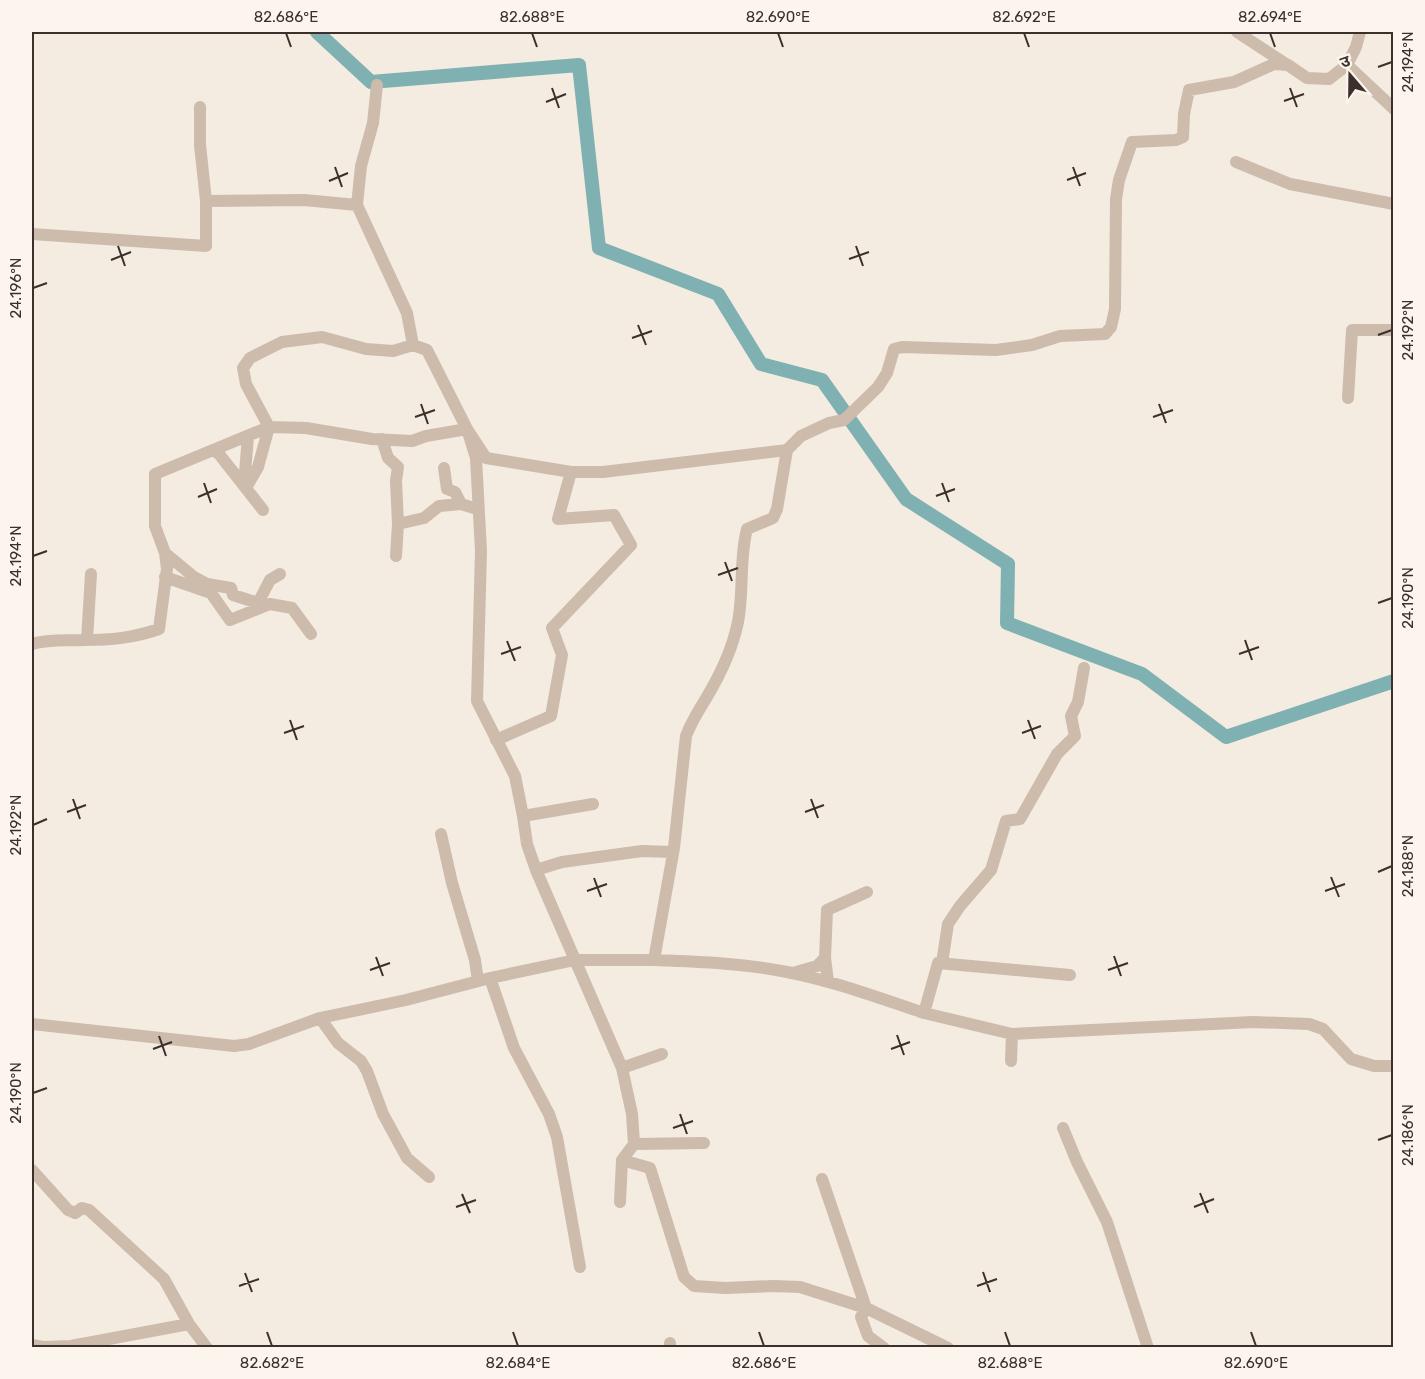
<svg xmlns="http://www.w3.org/2000/svg" width="1425" height="1379" font-family="Rubik,'Noto Sans Devanagari',sans-serif">
<style>
.lines{fill:none;stroke-linecap:round;stroke-linejoin:round}
.river{stroke:#7fb0b2;stroke-width:14}
.minor{stroke:#cdbbac;stroke-width:12}
.ticks{fill:none;stroke:#3b302b;stroke-width:2}
.neatline{fill:none;stroke:#3b302b;stroke-width:2}
.ticks-label{font-size:15px;text-anchor:middle;fill:#3b302b}
</style>
<rect width="100%" height="100%" fill="#f4ebe1"/>
<g class="lines">
<path class="river" d="M317,32L371,82L579,65L599,248L718,294L761,364L822,380L906,499L1008,564L1007,623L1142,674L1226,737L1394,681"/>
<path class="minor" d="M1237,32L1286,64
M1347,65L1394,109
M377,85L373,123L361,166L357,205L407,313L413,345L427,350L467,429L476,458L481,551L477,701L515,776L523,816
M1236,162L1290,184L1394,204
M206,201L304,200L357,205
M32,234L206,246V201L200,145V107
M1348,398L1352,330H1394
M382,439L388,458L398,467L396,481L398,524
M213,450L219,454L263,510
M444,468L447,489L455,492L461,504L474,508L478,507
M244,485L248,436
M246,488L258,467L269,427L246,384L243,368L250,358L282,342L322,337L366,349L393,351L413,345
M165,553L194,577L207,584L231,588L233,595L258,603L270,580L280,574
M396,556L398,524L424,518L439,506L461,504
M165,577L211,593L230,620L270,604L292,608L311,634
M87,640L91,574
M32,644C49,639 66,641 84,640C111,640 133,638 159,629L167,569L165,553L155,526V474L269,427L306,428L372,439L412,441L426,436L467,429L486,458L571,472H603L787,450
M496,740L551,716L562,655L552,628L631,545L614,515L558,519L571,472
M593,804L523,816L527,844L536,870L622,1068L632,1114L634,1144L622,1160L620,1202
M441,834L452,883L475,960L478,981
M536,870L562,862L642,851L672,852
M825,958L827,910L867,892
M654,960C699,962 743,963 787,972C834,981 879,998 924,1013L938,963L1070,975
M942,963L948,924L960,906L991,870L1006,821L1020,819L1057,754L1075,736L1071,716L1078,702L1084,668
M793,973L817,966L825,958L828,981
M490,978L514,1048L549,1114L557,1137L580,1267
M924,1013L1012,1034L1253,1022L1309,1024L1323,1029L1351,1059L1374,1066H1394
M320,1018L338,1043L361,1061L367,1071L383,1114L407,1158L429,1177
M32,1024L234,1046L249,1044L320,1018L406,1000L490,978L575,960H654L674,848L686,736C692,720 700,709 708,695C721,673 733,646 738,622C744,591 739,559 747,529L773,518L777,509L787,450L801,436L829,423L844,420L878,387L887,373L894,349L902,347L996,350L1032,345L1060,336L1105,334L1111,327L1115,309L1116,199L1119,180L1132,142L1176,140L1183,137L1184,114L1189,90L1234,82L1274,64L1288,65L1307,78L1329,79L1347,65L1356,47L1360,32
M1011,1061L1012,1034
M622,1068L662,1054
M1063,1128L1077,1162L1107,1222L1148,1348
M634,1144L704,1143
M622,1160L650,1168L684,1277L694,1286L725,1288L773,1286L800,1287L866,1308L948,1348
M32,1170L68,1210L75,1213L82,1208L89,1210L164,1279L189,1324L207,1348
M822,1179L866,1308L861,1317L868,1336L884,1348
M670,1343V1348
M32,1345L43,1347L71,1346L189,1324"/>
</g>
<path class="ticks" d="M286,33L291,47M532,33L537,47M778,33L783,47M1024,33L1029,47M1270,33L1275,47M1378,67L1392,62M552,88L559,108M1290,88L1297,107M1284,101L1304,94M546,102L566,94M335,167L342,187M1073,167L1080,186M1067,180L1086,173M329,181L348,173M118,246L125,266M856,246L863,266M849,259L869,252M111,260L131,252M33,288L47,283M638,325L646,345M1378,335L1392,330M632,338L652,331M421,404L428,424M1159,404L1166,423M415,417L435,410M1153,417L1173,410M204,483L211,503M942,483L949,502M936,496L955,489M198,497L217,489M33,556L47,551M725,562L732,581M718,575L738,568M1378,603L1392,598M1245,640L1252,660M507,641L515,661M501,654L521,647M1239,654L1259,647M290,720L297,740M1028,720L1035,739M284,733L304,726M1022,733L1041,726M73,799L80,819M811,799L818,818M67,812L86,805M805,812L824,805M33,825L47,819M1378,872L1392,866M1331,877L1339,897M594,878L601,897M587,891L607,884M1325,891L1345,884M1114,956L1121,976M376,957L383,976M370,970L390,963M1108,970L1128,963M897,1035L904,1055M159,1036L166,1056M153,1049L172,1042M891,1049L910,1042M33,1093L47,1088M680,1114L687,1134M673,1128L693,1121M1378,1140L1392,1135M1200,1193L1208,1213M462,1194L470,1213M456,1207L476,1200M1194,1207L1214,1199M983,1272L990,1292M245,1273L252,1292M239,1286L259,1279M977,1286L997,1279M267,1332L272,1346M513,1332L518,1346M759,1332L764,1346M1005,1332L1010,1346M1251,1332L1256,1346"/>
<rect width="1425" height="1379" fill="none" stroke="#fbf5ee" stroke-width="66"/>
<g transform="translate(1350 75) rotate(340)" stroke="#fbf5ee" stroke-width="4.5" paint-order="stroke">
<path d="M0-4.5L10 22L0 15L-10 22Z" fill="#3b302b"/>
<text y="-9" font-size="16" font-weight="bold" text-anchor="middle" fill="#3b302b">उ</text>
</g>
<rect x="33" y="33" width="1359" height="1313" class="neatline"/>
<g class="ticks-label">
<text x="286" y="22">82.686°E</text>
<text x="532" y="22">82.688°E</text>
<text x="778" y="22">82.690°E</text>
<text x="1024" y="22">82.692°E</text>
<text x="1270" y="22">82.694°E</text>
<text transform="translate(1408 62) rotate(-90)" y="5">24.194°N</text>
<text transform="translate(16 288) rotate(-90)" y="5">24.196°N</text>
<text transform="translate(1408 330) rotate(-90)" y="5">24.192°N</text>
<text transform="translate(16 556) rotate(-90)" y="5">24.194°N</text>
<text transform="translate(1408 598) rotate(-90)" y="5">24.190°N</text>
<text transform="translate(16 825) rotate(-90)" y="5">24.192°N</text>
<text transform="translate(1408 866) rotate(-90)" y="5">24.188°N</text>
<text transform="translate(16 1093) rotate(-90)" y="5">24.190°N</text>
<text transform="translate(1408 1135) rotate(-90)" y="5">24.186°N</text>
<text x="272" y="1368">82.682°E</text>
<text x="518" y="1368">82.684°E</text>
<text x="764" y="1368">82.686°E</text>
<text x="1010" y="1368">82.688°E</text>
<text x="1256" y="1368">82.690°E</text>
</g>
</svg>
